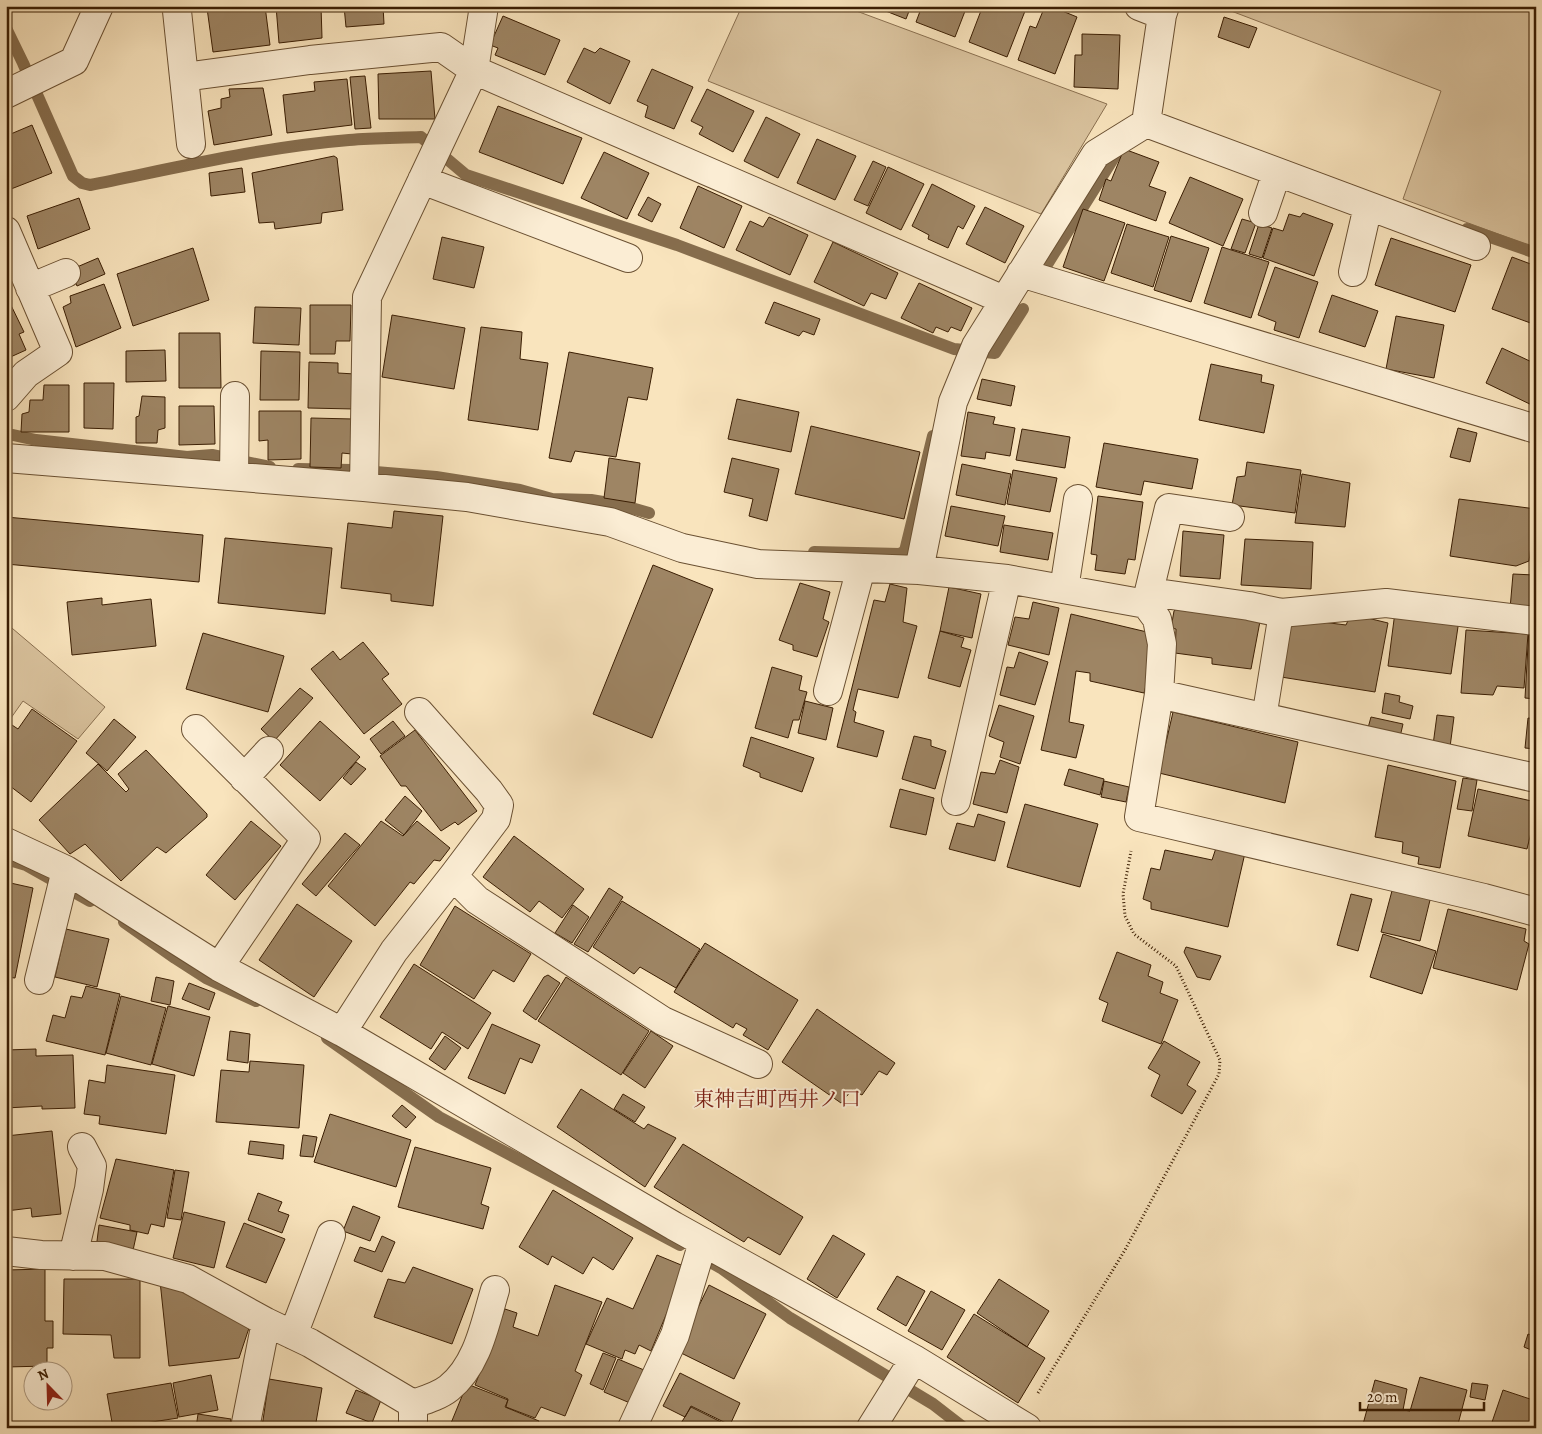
<svg xmlns="http://www.w3.org/2000/svg" width="1542" height="1434" font-family="Alegreya,'Noto Serif JP',serif">
<style>
.green{fill:#d9c29d;stroke:#8a7050}
.lines{fill:none;stroke-linecap:round;stroke-linejoin:round}
.stream{stroke:#866d4d;stroke-width:12}
.building{fill:#9e8564;stroke:#3b1e03}
.lane-casing{stroke:#6a5032;stroke-width:26}
.street-casing{stroke:#6a5032;stroke-width:30}
.path{stroke:#3b1e03;stroke-width:3;stroke-dasharray:1 2.5;stroke-linecap:butt}
.lane{stroke:#fbedd4;stroke-width:24}
.street{stroke:#fbedd4;stroke-width:28}
.labels{text-anchor:middle;dominant-baseline:central;stroke-width:4;stroke-linejoin:round;paint-order:stroke}
.quarter-label{font-size:21px;fill:#7a1f14;stroke:#fbedd4}
</style>
<rect width="100%" height="100%" fill="#f9e4bd"/>
<filter id="stains"><feTurbulence type="fractalNoise" baseFrequency=".004" numOctaves="4"/><feColorMatrix values="0 0 0 0 .2 0 0 0 0 .09 0 0 0 0 .02 0 0 0 .5 -.17"/></filter>
<radialGradient id="worn" r=".72"><stop offset=".6" stop-color="#630" stop-opacity="0"/><stop offset="1" stop-color="#630" stop-opacity=".3"/></radialGradient>
<path class="green" d="M742,6H843L1107,104L1041,214L708,81Z
M1218,6H1536V248L1403,199L1441,91Z
M6,623L105,707L78,739L23,701L6,725Z"/>
<g class="lines">
<path class="stream" d="M6,28L23,63L73,176L82,183L90,185C175,168 263,147 349,140C373,138 397,138 421,137L466,175L677,245L954,349L995,353L1023,309
M1467,229L1536,253
M1046,266L1121,146
M6,435H13L36,440L187,457L212,455L270,467
M298,469L351,470L436,477L520,490L552,499L591,500L621,505L649,513
M814,552L900,554L905,551L933,436
M6,859L26,865L90,901
M124,922L175,958L206,978L256,1001
M327,1038L439,1117L680,1245
M698,1255L721,1268L790,1318L933,1404L964,1428"/>
</g>
<path class="building" d="M217,6H265L270,45L213,52L207,8Z
M276,6H321L322,38L279,43Z
M344,6H383L384,24L346,27Z
M873,6H911L906,19Z
M922,6H967L955,37L916,22Z
M989,6H1027L1007,57L969,42L982,8L987,11Z
M1045,6H1050L1077,17L1055,74L1018,60L1030,26L1036,28Z
M503,16L560,40L545,75L495,55L498,48L490,45Z
M1224,17L1257,28L1249,48L1218,37Z
M1082,34L1120,35L1118,89L1074,87L1075,55H1082Z
M584,48L595,53L600,48L630,61L610,104L567,82Z
M652,69L693,87L674,129L645,117L648,106L637,101Z
M431,71L435,119H379L378,74Z
M365,76L371,128L355,129L350,77Z
M347,79L352,125L287,133L283,95L315,91L314,82Z
M263,88L272,135L214,145L208,111L221,108V99L230,97L229,89Z
M707,89L754,111L733,152L699,134L703,127L691,121Z
M498,106L582,138L563,184L479,152Z
M766,117L800,134L778,178L744,161Z
M32,125L52,173L11,189L6,178V136Z
M817,139L856,156L835,200L797,183Z
M1124,149L1159,162L1149,186L1166,192L1156,221L1099,200L1106,179L1111,181Z
M604,152L649,173L627,219L581,198Z
M334,156L337,158L343,210L322,213L321,223L275,229L274,222L259,223L252,173Z
M873,161L886,167L868,206L854,200Z
M888,167L924,184L901,230L866,213Z
M242,168L245,192L211,196L209,173Z
M1190,177L1243,199L1223,246L1169,223Z
M932,184L975,206L963,229L958,226L948,248L928,239L929,235L912,226Z
M698,186L742,206L724,248L680,228Z
M648,197L661,204L652,222L638,215Z
M79,198L90,229L38,249L27,216Z
M985,207L1024,226L1005,263L966,244Z
M1083,209L1125,223L1104,281L1063,267Z
M1303,213L1333,224L1314,276L1263,258L1273,228L1283,231L1289,214L1300,217Z
M769,217L808,235L790,275L736,250L750,221L763,227Z
M1242,219L1256,223L1245,253L1231,249Z
M1127,224L1169,237L1153,287L1111,273Z
M1259,224L1272,228L1262,258L1249,254Z
M1171,236L1209,248L1191,302L1154,290Z
M442,237L484,247L474,288L433,279Z
M1391,238L1471,265L1455,312L1375,285Z
M833,242L898,273L886,299L871,293L864,306L814,282Z
M1222,247L1269,262L1251,318L1204,303Z
M193,248L209,300L133,326L117,274Z
M1512,257L1536,266V325L1492,309Z
M98,258L105,274L77,286L70,270Z
M1275,267L1318,282L1299,338L1274,330L1276,322L1258,315Z
M919,283L972,308L961,331L951,327L948,332L936,327L933,333L901,318Z
M104,284L121,328L76,347L63,307L71,303L70,296Z
M6,295L24,332L19,334L26,350L6,359Z
M1332,295L1378,311L1365,347L1319,332Z
M774,302L820,319L814,335L803,331L799,336L765,323Z
M310,305H351L350,341H336L335,354H310Z
M255,307L301,308L299,345L253,343Z
M392,315L465,328L454,389L382,377Z
M1396,316L1444,325L1434,378L1386,369Z
M481,327L522,332L520,359L548,363L538,430L468,420Z
M179,333H220L221,388H179Z
M1502,348L1536,364V407L1486,383Z
M165,350L166,381L126,382V351Z
M261,351L300,352L299,400H260Z
M569,352L653,368L647,400L628,397L616,457L575,451L571,462L549,458Z
M309,362L338,363V373L355,374L354,409L308,408Z
M1211,364L1262,375L1261,382L1274,385L1264,433L1199,420Z
M982,379L1015,386L1011,406L977,399Z
M84,383H114L113,429L84,428Z
M44,385H69V432H21L22,414L29,412L30,400H43Z
M142,396L165,397V428L158,430L157,443H136V417L139,416Z
M737,399L799,412L791,452L728,439Z
M179,406H214L215,444L179,445Z
M259,411H301V459L268,460V440L259,441Z
M968,412L995,417L993,424L1015,428L1010,456L986,452L985,459L961,456Z
M311,418L353,419L352,454L342,453L341,468L310,467Z
M811,426L920,452L904,519L795,494Z
M1458,428L1477,433L1470,462L1450,457Z
M1022,429L1070,437L1065,468L1016,460Z
M1104,443L1198,459L1192,489L1144,481L1141,495L1096,487Z
M609,458L640,463L635,503L604,498Z
M732,458L779,469L767,521L749,516L753,499L724,492Z
M1247,462L1301,470L1295,513L1232,505L1237,477L1245,476Z
M962,464L1011,474L1005,505L956,495Z
M1013,470L1057,478L1050,512L1007,504Z
M1302,474L1350,483L1345,527L1295,523Z
M1098,496L1143,502L1135,560L1128,559L1125,574L1095,570L1097,555L1091,554Z
M1459,499L1536,509L1529,561L1516,566L1450,556Z
M951,506L1005,516L998,546L945,536Z
M394,511L443,516L433,606L391,601V594L341,588L348,523L392,528Z
M6,517L203,535L199,582L6,564Z
M1004,525L1053,533L1048,560L1000,552Z
M1183,531L1224,535L1220,579L1180,576Z
M225,538L332,548L325,614L218,603Z
M1245,539L1313,542L1311,589L1241,585Z
M653,565L713,589L652,738L593,714Z
M1513,574L1534,575L1532,611L1510,609Z
M800,583L830,592L823,619L829,622L817,657L793,650V645L779,640Z
M890,584L907,588L903,622L917,626L898,698L858,689L853,710L856,712L854,722L884,731L877,757L837,747L874,600L885,602Z
M949,587L981,594L972,638L940,631Z
M102,598V605L151,599L156,646L72,655L67,602Z
M1033,602L1059,608L1049,655L1008,645L1015,617L1029,619Z
M1181,605L1261,616L1251,669L1212,664V658L1175,653L1176,629L1171,628L1174,611Z
M1395,612L1459,620L1451,674L1388,666Z
M1071,614L1147,632L1153,660L1144,693L1090,681V673L1076,671L1069,722L1084,725L1076,758L1041,750Z
M1351,614L1388,623L1375,692L1281,677L1290,618L1346,625Z
M1529,628H1536V699L1525,698Z
M1466,630L1528,634L1524,688L1497,686L1493,695L1461,693Z
M940,631L964,638L961,647L971,650L960,687L928,678Z
M203,633L284,656L268,712L186,689Z
M363,642L389,674L382,679L402,704L364,734L311,669L333,651L340,660Z
M1019,652L1048,662L1035,705L1000,695L1007,667L1014,668Z
M772,667L802,676L799,690L807,692L799,720H793L788,738L755,728Z
M300,688L313,698L274,741L261,729Z
M1385,693L1400,696L1399,702L1413,706L1410,719L1382,713Z
M805,701L833,708L826,740L798,733Z
M999,705L1034,716L1020,764L1000,757L1004,742L989,736Z
M32,709L77,741L31,802L6,783V733L12,725L18,729Z
M1173,712L1298,742L1285,803L1159,773Z
M1437,715L1454,717L1450,747L1433,745Z
M1371,717L1403,724L1400,737L1368,728Z
M1528,718L1536,719V749L1525,748Z
M114,719L136,737L107,771L86,753Z
M320,721L360,757L320,801L280,765Z
M393,721L405,736L381,754L370,739Z
M415,730L477,811L458,825L455,822L441,831L406,786H401L380,756Z
M914,736L931,740V746L946,751L935,789L902,779Z
M751,737L814,758L802,792L760,777V773L743,766Z
M146,750L207,814V817L166,853L157,847L121,881L85,844L70,854L39,820L98,764L126,792L129,789L118,774Z
M1000,760L1019,767L1007,813L973,804L981,772L995,774Z
M356,762L366,769L351,785L343,778Z
M1388,765L1456,781L1440,868L1418,864L1419,857L1402,853L1403,842L1375,837Z
M1069,769L1104,779L1100,795L1064,785Z
M1463,778L1477,780L1472,811L1457,809Z
M1104,781L1129,787L1126,802L1101,797Z
M900,789L934,798L926,835L890,827Z
M1478,789L1536,802V812L1527,849L1468,836Z
M405,796L422,811L404,835L385,820Z
M1025,804L1098,824L1080,887L1007,867Z
M978,814L1005,822L995,861L949,849L957,823L974,827Z
M251,821L281,846L235,900L206,875Z
M381,821L403,836L417,821L450,848L440,861L434,860L414,884L410,882L375,926L328,886Z
M345,833L360,845L316,896L302,884Z
M514,836L584,889L562,918L539,901L530,912L483,877Z
M1217,845L1245,853L1228,927L1151,909V902L1143,899L1151,868L1160,870L1165,850L1212,860Z
M6,882L33,888L15,978L6,977Z
M1393,887L1431,896L1420,941L1381,932Z
M609,888L623,897L588,952L574,944Z
M1351,894L1372,899L1358,951L1337,945Z
M622,901L700,949L676,988L640,967L634,974L593,947Z
M297,904L352,941L314,997L259,960Z
M573,905L589,917L572,943L555,933Z
M455,906L531,954L514,982L493,970L474,999L420,965Z
M1448,909L1526,929L1524,941L1529,944L1517,990L1433,968Z
M66,929L109,939L97,987L55,977Z
M1383,934L1436,951L1422,994L1370,977Z
M705,943L798,1000L768,1050L743,1035L747,1029L736,1023L733,1028L674,992Z
M1186,947L1221,956L1210,980L1197,977L1184,952Z
M1117,952L1151,965L1148,976L1163,982L1160,993L1178,1000L1161,1044L1102,1021L1108,1003L1099,999Z
M414,964L491,1013L468,1049L442,1032L431,1049L380,1017Z
M548,975L560,983L536,1020L523,1011L544,977Z
M156,977L174,981L170,1005L151,1001Z
M566,977L649,1031L621,1075L538,1021Z
M189,983L215,993L209,1010L182,999Z
M86,986L120,994L105,1055L46,1041L53,1015L65,1018L71,996L82,998Z
M121,996L166,1008L151,1065L106,1053Z
M168,1006L210,1017L194,1076L152,1064Z
M817,1009L895,1063L887,1075L879,1071L862,1095L852,1090L841,1103L782,1062Z
M492,1024L540,1045L532,1063L520,1058L505,1094L468,1078Z
M230,1031L250,1034L248,1063L227,1060Z
M651,1031L673,1046L645,1088L623,1073Z
M445,1036L461,1048L445,1070L429,1059Z
M1164,1041L1200,1062L1187,1085L1196,1091L1182,1114L1151,1096L1160,1075L1148,1068Z
M36,1049V1056L73,1055L75,1108L42,1109V1106L6,1108V1050Z
M250,1061L304,1065L299,1128L216,1122L221,1070L249,1072Z
M107,1065L175,1075L166,1134L99,1124L100,1116L84,1114L89,1080L105,1083Z
M581,1089L644,1129L648,1124L676,1138L645,1187L557,1127Z
M623,1094L645,1107L635,1122L614,1109Z
M402,1105L416,1117L406,1128L392,1116Z
M330,1114L411,1140L396,1187L314,1162Z
M52,1131L61,1214L32,1217L31,1208L6,1211V1136Z
M303,1135L317,1137L313,1157L300,1156Z
M250,1141L284,1145L283,1159L248,1154Z
M683,1144L803,1217L780,1255L748,1237L744,1242L654,1187Z
M415,1147L491,1168L481,1204L489,1207L483,1229L398,1207Z
M116,1159L174,1170L164,1227L151,1224L148,1234L130,1230V1225L100,1218Z
M175,1170L189,1172L181,1220L167,1218Z
M553,1190L633,1238L613,1270L593,1257L583,1274L552,1256L548,1265L519,1247Z
M258,1193L282,1202L278,1211L289,1215L282,1233L248,1220Z
M353,1206L380,1217L370,1241L343,1231Z
M184,1212L225,1222L214,1268L173,1258Z
M244,1223L285,1239L266,1283L226,1267Z
M99,1225L137,1232L132,1255L96,1249Z
M833,1235L865,1254L837,1298L807,1279Z
M382,1236L395,1242L382,1272L354,1261L360,1247L375,1252Z
M657,1255L686,1267L651,1351L639,1345L635,1354L625,1350L622,1359L586,1344L607,1298L633,1309Z
M413,1267L473,1289L452,1344L374,1317L388,1279L405,1283Z
M45,1269V1321H53V1348H47V1366L6,1367V1270Z
M897,1276L925,1291L906,1326L877,1309Z
M64,1279H140V1358H114L111,1335L63,1334Z
M999,1279L1049,1311L1027,1347L977,1313Z
M160,1281L251,1322L239,1358L169,1366Z
M555,1285L602,1302L575,1371L582,1375L565,1416L541,1407L535,1418L506,1407L508,1399L475,1385L505,1309L517,1313L513,1327L538,1336Z
M709,1285L766,1314L734,1379L677,1351Z
M931,1291L965,1310L942,1350L908,1331Z
M974,1314L1045,1358L1018,1403L947,1357Z
M1528,1334L1536,1337V1352L1524,1347Z
M603,1353L616,1358L603,1390L590,1384Z
M618,1359L644,1370L630,1403L604,1392Z
M680,1373L740,1403L730,1425L691,1406L685,1417L663,1406Z
M211,1375L218,1410L179,1417L173,1383Z
M1420,1377L1467,1390L1457,1428H1362L1375,1380L1407,1389L1403,1410L1410,1411Z
M269,1379L322,1388L315,1428L262,1427Z
M171,1383L178,1418L113,1428L107,1394Z
M1472,1383L1488,1385L1485,1400L1470,1397Z
M467,1384L508,1400L505,1407L539,1421L536,1428H449Z
M356,1390L381,1400L372,1423L346,1413Z
M1503,1390L1536,1401V1428H1490Z
M691,1407L733,1428H678Z
M198,1414L231,1419L229,1428H196Z
M352,1424L370,1428H351Z"/>
<g class="lines">
<g class="lane-casing">
<path id="lane" d="M1264,718L1281,613"/>
</g>
<g class="street-casing">
<path id="street" d="M1139,6L1162,15
M177,11L191,144
M184,77L310,60L441,47L474,70L1004,300
M6,94L74,61L99,6
M1146,123L1476,246
M422,180L628,258
M1263,213L1277,172
M6,231L58,352L26,374L6,397
M1353,272L1368,206
M1021,273L1536,429
M30,288L66,273
M6,458L364,487L467,497L610,522L682,548L758,564L919,570L1007,579L1146,604L1157,619L1162,644L1159,694L1139,817L1484,898L1536,912
M234,476L235,396
M364,487L367,297L474,70L484,6
M1230,517L1169,508L1146,604L1164,594L1249,606L1281,613L1386,603L1536,621
M919,570L953,402L976,346L1096,154L1146,123L1162,15L1165,6
M1064,589L1078,499
M828,691L861,568
M1159,694L1536,778
M419,712L489,791L499,805L496,819L453,876
M196,729L306,839L219,967
M244,778L269,751
M956,801L1007,579
M6,842L66,870L219,967L342,1032L674,1226L914,1359L1027,1428
M39,980L66,870
M342,1032L394,951L453,876L477,900L663,1021L758,1064
M6,1251L41,1255L105,1256L188,1279L266,1322L310,1343L413,1404V1428
M73,1256L89,1189L92,1166L82,1147
M293,1335L331,1235
M413,1404C425,1400 439,1396 449,1388C478,1365 485,1323 495,1290
M245,1428L266,1322
M632,1428L675,1335L703,1242
M871,1428L914,1359"/>
</g>
<path class="path" d="M1038,1393L1125,1250L1219,1074L1220,1060L1176,966L1134,934L1125,916L1123,894L1131,851"/>
<use href="#lane" class="lane"/>
<use href="#street" class="street"/>
</g>
<g class="labels">
<g class="quarter-label">
<text x="777" y="1099">東神吉町西井ノ口</text>
</g>
</g>
<rect width="1542" height="1434" fill="none" stroke="#f9e4bd" stroke-width="25"/>
<rect x="8" y="8" width="1527" height="1419" fill="none" stroke="#3b1e03" stroke-width="2.5"/>
<rect x="12" y="12" width="1517" height="1409" fill="none" stroke="#3b1e03"/>
<g transform="translate(48 1386) rotate(337)"><circle r="24" fill="#fbedd4" stroke="#ae9a80"/>
<path d="M0-4L9 19L0 12L-9 19Z" fill="#8f2418"/>
<text y="-8" font-size="14" font-weight="bold" text-anchor="middle" fill="#3b1e03">N</text>
</g>
<path d="M1360 1402v8h124v-8" fill="none" stroke="#3b1e03" stroke-width="2.5"/>
<text x="1367" y="1402" font-size="15" fill="#3b1e03" stroke="#fbedd4" stroke-width="4" paint-order="stroke">20 m</text>
<rect width="100%" height="100%" filter="url(#stains)"/>
<rect width="100%" height="100%" fill="url(#worn)"/>
</svg>
